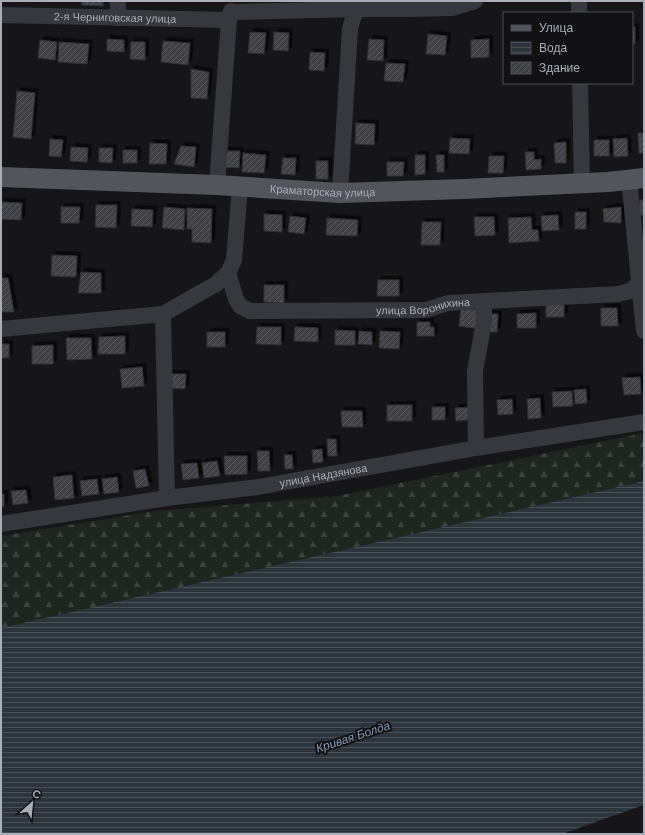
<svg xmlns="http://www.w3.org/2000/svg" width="645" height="835" font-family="Helvetica,sans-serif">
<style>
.forest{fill:url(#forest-firs)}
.water{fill:url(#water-rules)}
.building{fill:url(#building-hatch);stroke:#303034;filter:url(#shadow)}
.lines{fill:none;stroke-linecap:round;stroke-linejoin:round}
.minor{stroke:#37383d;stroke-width:16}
.major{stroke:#53555c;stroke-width:20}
.labels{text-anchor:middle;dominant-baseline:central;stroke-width:4;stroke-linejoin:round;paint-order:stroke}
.street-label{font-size:11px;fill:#a8adb8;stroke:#111113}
.water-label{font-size:12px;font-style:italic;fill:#7f9bb3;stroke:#111113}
</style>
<defs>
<pattern id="forest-firs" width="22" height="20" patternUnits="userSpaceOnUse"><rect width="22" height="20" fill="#1e261f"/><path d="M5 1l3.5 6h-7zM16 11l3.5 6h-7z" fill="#3c433d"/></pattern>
<pattern id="water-rules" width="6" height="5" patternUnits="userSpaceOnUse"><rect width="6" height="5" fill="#2c353c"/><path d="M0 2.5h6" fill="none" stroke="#485056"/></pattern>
<pattern id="building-hatch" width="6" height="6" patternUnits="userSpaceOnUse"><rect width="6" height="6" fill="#404145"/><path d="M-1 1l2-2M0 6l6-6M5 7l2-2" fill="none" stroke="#595a5e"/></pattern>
<filter id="shadow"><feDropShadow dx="3.5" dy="-3.5" stdDeviation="0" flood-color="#0009"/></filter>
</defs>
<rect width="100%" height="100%" fill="#161618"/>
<path class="forest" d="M644,433V481L1,628V536L155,511L337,496Z"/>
<path class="water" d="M644,481V805L562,834H1V628Z"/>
<path class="building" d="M82,1H103V6L82,5Z
M635,27V44H632V28Z
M250,32L266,33L264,54L248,53Z
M274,32L289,33L288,51L273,50Z
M428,34L447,36L445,55L426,54Z
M107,39L124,40V52L107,51Z
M369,39L384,40L383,61L367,60Z
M489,39V57L471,58V40Z
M40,40L57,42L55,60L38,58Z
M163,41L190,43L188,65L161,62Z
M59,42L89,44L87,64L58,62Z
M131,42H145V60L130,59Z
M310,52L325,53L324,71L309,70Z
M386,63L405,64L403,82L384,81Z
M191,69L209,72L207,99L191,98Z
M17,91L35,93L31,139L13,137Z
M356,123L375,124L374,145L355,144Z
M638,133H644V153H639Z
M450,138L470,139L469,154L449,153Z
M627,138L628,156L614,157L613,139Z
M50,139L63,140L61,157L49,156Z
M594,140H609V156H594Z
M566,142V163H555L554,143Z
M150,143L167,144L166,164H149Z
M181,146L196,147L194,167L174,164Z
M71,147L88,148L87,162L70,161Z
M99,148H113L112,163L99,162Z
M123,150H137V163H123Z
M225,151H240L239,168L224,167Z
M525,152H534V160L541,159V169L526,170Z
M243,153L266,155L264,173L242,172Z
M415,155H425V174L415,175Z
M436,155H444V172H437Z
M489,156H504L503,173H488Z
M283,158H296L295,175L281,174Z
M316,161H328V179H316Z
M387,162H404L403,176H387Z
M640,200H644V215H640Z
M1,202L22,203L21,220L1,219Z
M96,205H117L116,228L95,227Z
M61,207H80L79,223H61Z
M164,207L185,209L184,230L162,228Z
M621,207V223L604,222L603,209Z
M187,208L212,209L211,243L192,242V229H187Z
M132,209L153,210L152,227L131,226Z
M575,212H586V229H575Z
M264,214L282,215V232L264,231Z
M558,215L559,230L542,231L541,216Z
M290,216L306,218L304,234L288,232Z
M474,217H494L495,235L475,236Z
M531,217L532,230H538L539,241L509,243L508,218Z
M327,218L358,220L357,236L326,235Z
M422,222H441L440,245H421Z
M52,255L77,256L76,277L51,276Z
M81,272L101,273V293H78Z
M1,278H8L14,312H1Z
M378,280H399V296H377Z
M264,285H284V303L264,302Z
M546,302H564V317H546Z
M461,308L482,311L480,329L459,326Z
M601,308H617L618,326H601Z
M536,313V328H517V314Z
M487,314H498L497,332H487Z
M417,322H430V327H434V336H417Z
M257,327H281V345L256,344Z
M295,327L318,328V342L294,341Z
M335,330L355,331V345H335Z
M359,331L372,332V345L358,344Z
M380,331L400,332L399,349L379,348Z
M207,332H225V347H207Z
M125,336V354H98L99,337Z
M66,338H91L92,359L67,360Z
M1,344H9V358H1Z
M53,345V364H32V346Z
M142,367L144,386L122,388L120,369Z
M168,374H186L185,389L168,388Z
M640,377L641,394L624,395L622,378Z
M586,389L587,403L575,404L574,390Z
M572,391L573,406L553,407L552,392Z
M540,398L541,418L528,419L527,399Z
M512,399L513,414L498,415L497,400Z
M387,405H412V421H387Z
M432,407H445V420H432Z
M471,407L472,420L456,421L455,408Z
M341,411H362L363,427H342Z
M327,439H336L337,456H328Z
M322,449L323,462L313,463L312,450Z
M257,451H269L270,471H258Z
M284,455H292L293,469H285Z
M224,456H247V474L225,475Z
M217,461L220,476L204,478L202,463Z
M197,463L199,478L183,480L181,464Z
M145,469L149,486L136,488L133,471Z
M72,475L74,498L55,500L53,477Z
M117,477L119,492L104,494L102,479Z
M97,479L99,494L82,496L80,481Z
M26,490L28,503L13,505L11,491Z
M1,494H4V507H1Z"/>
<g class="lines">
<g class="minor">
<path d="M579,1V13"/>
<path d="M231,12L358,9H411L452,8L475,1"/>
<path id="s1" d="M1,15L229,20"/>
<path d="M118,18V1"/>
<path d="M580,83L582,183"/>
<path d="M629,180L631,198L644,331"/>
<path d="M217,185L229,20L231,11"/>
<path d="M340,193L350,29L353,18L362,1"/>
<path id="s2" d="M228,273L236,299L240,306L250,311L426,310L448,303L618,294L630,291L640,283"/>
<path d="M1,329L163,314"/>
<path d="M476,448L475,371L484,322V301"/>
<path d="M167,498L163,314L216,284L228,273L234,260L240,186"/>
<path id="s3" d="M1,524L167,498L258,487L476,448L644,422"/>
</g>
<path class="major" id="s4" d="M1,177L217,185L340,193L464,189L608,182L644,178"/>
</g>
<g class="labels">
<g class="street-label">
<text stroke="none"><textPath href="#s1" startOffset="114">2-я Черниговская улица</textPath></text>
<text stroke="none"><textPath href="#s4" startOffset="322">Краматорская улица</textPath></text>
<text stroke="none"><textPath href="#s2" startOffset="220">улица Воронихина</textPath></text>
<text stroke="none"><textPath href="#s3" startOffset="326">улица Надзянова</textPath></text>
</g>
<g class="water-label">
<text transform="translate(353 737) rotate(-18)">Кривая Болда</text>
</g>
</g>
<rect width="645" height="835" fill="none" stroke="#a8adb8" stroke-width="4"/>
<rect x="503" y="12" width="130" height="72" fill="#111113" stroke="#4d4f55"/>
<rect x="511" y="25" width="20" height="6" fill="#53555c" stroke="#4d4f55"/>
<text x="539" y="32" font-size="12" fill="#a8adb8">Улица</text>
<rect x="511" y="42" width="20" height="12" fill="url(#water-rules)" stroke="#4d4f55"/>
<text x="539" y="52" font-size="12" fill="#a8adb8">Вода</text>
<rect x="511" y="62" width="20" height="12" fill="url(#building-hatch)" stroke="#4d4f55"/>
<text x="539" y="72" font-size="12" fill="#a8adb8">Здание</text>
<g transform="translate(32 803) rotate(27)" stroke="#111113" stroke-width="3" paint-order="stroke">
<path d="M0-3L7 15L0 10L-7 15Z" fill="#a8adb8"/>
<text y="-6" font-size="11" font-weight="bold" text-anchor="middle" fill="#a8adb8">С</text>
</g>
</svg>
